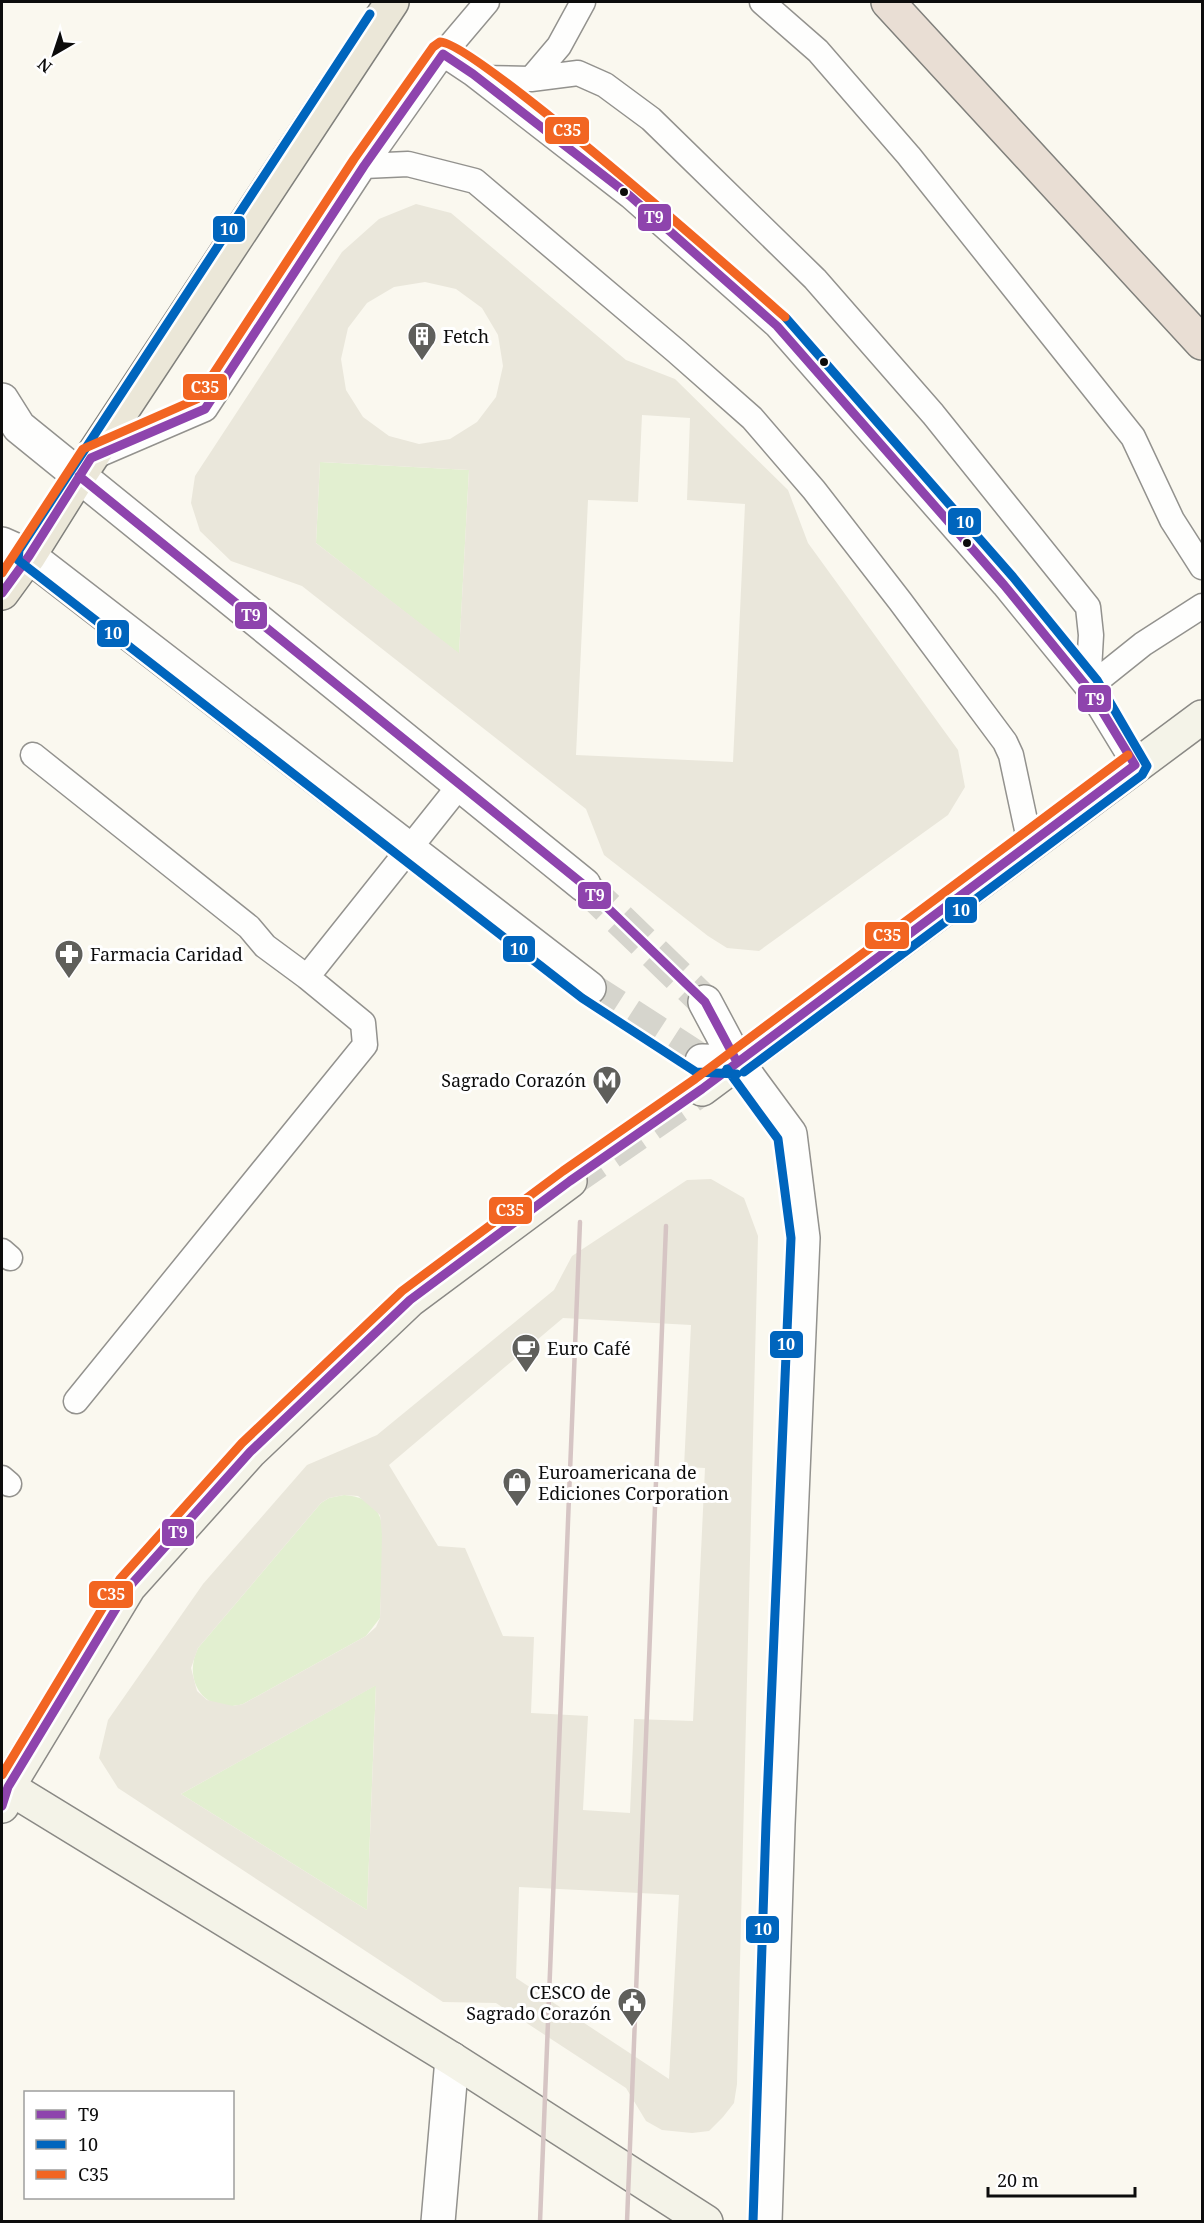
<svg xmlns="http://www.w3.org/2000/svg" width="1204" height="2223" font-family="'Noto Serif',serif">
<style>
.green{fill:#e2efd0}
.plaza{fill:#eae7db;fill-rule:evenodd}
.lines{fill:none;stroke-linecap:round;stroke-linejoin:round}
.street-tunnel{stroke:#d6d5cd;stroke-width:33;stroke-dasharray:33 16;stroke-linecap:butt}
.secondary-tunnel{stroke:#d6d5cd;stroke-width:33;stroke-dasharray:33 16;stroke-linecap:butt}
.lane-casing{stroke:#93928e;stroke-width:27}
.street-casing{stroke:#93928e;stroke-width:36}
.secondary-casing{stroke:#8a8985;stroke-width:36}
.primary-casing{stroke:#80807c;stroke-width:36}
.highway-casing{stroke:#80807c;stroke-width:36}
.lane{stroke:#fefefd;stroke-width:24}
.street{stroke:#fefefd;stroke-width:33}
.secondary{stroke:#f4f3e8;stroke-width:33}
.primary{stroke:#ebe7d8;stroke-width:33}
.highway{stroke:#e9ded4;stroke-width:33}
.rail{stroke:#d6c5c4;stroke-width:4.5}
.bus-1-casing{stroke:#fff;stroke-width:14}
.bus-2-casing{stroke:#fff;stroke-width:14}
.bus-3-casing{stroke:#fff;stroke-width:14}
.bus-1{stroke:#8e44ad;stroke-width:9}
.bus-2{stroke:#0065bd;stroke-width:9}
.bus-3{stroke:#f26522;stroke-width:9}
.bus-dot{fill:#0c0c0c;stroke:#fff;stroke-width:2}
.labels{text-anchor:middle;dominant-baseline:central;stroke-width:6;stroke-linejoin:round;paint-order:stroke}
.poi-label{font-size:18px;fill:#0c0c0c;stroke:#fff;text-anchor:start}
.line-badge{stroke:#fff;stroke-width:2}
.badge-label{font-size:16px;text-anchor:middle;font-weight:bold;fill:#fff}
</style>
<rect width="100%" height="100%" fill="#faf8ef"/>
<path class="green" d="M320,462L469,470L459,654L316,543Z
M344,1495C358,1496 373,1501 379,1515C388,1532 380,1597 380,1618L366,1636L243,1704C205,1715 182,1681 198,1648L321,1503L329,1498Z
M376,1685L367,1910L181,1794Z"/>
<path class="plaza" d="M416,204L451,213L626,360L675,379L788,490L808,543L958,750L965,787L948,815L759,951L727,948L708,936L604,855L586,809L302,586L231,561L200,531L191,503L195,476L342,252L379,219ZM425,282L456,289L482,308L498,335L503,366L496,397L477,422L450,439L419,444L389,436L363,417L346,390L341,359L348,328L367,303L394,287ZM642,415L690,418L687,500L745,504L733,762L576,755L588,500L638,502ZM320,462L469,470L459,653L316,543Z
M711,1179L744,1198L758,1236L737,2084L734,2103L723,2117L709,2131L692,2133L662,2130L646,2121L626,2088L496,2003L443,2002L118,1788L99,1758L108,1720L203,1584L307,1465L377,1435L554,1290L572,1256L687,1180ZM563,1318L691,1325L684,1467L705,1468L693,1721L634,1719L630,1813L583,1810L588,1716L531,1713L534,1637L503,1636L465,1548L438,1546L389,1465ZM344,1495L358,1496L380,1515L382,1535L380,1618L376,1627L366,1636L243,1704L233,1706L207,1700L197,1691L191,1668L198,1648L321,1503L329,1498ZM375,1686H376L367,1910L181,1794ZM519,1887L679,1895L669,2079L516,1978Z"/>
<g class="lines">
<path class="street-tunnel" d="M584,885L705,1002
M589,988L702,1061"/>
<path class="secondary-tunnel" d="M570,1181L702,1089"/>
<g class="lane-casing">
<path id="lane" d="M762,2L818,51L909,156L1133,437L1172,520L1202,567
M443,54L473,74L630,196L777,326L1004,585L1088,688L1135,765
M479,78L531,79L578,73L605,85L651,119L815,279L933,414L1088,607L1091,635L1088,688
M531,79L559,46L583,2
M364,166L408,164L475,181L676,351L752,418L814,490L900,601L1005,742L1011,755L1030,844
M91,458L205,409L364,166L443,54L487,2
M1088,688L1143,644L1202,606
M33,755L249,927L265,946L307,977
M2,1251L10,1258
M76,1401L365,1045L363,1023L307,977L460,785
M2,1478L9,1484"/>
</g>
<g class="street-casing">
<path id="street" d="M2,400L19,427L584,885
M2,544L29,556L589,988
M705,1002L737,1062L790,1134L803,1238L778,1824L765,2222
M702,1061L737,1062
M438,2222L452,2059"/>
</g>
<g class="secondary-casing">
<path id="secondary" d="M702,1089L1202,717
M2,1787H8L452,2059L706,2222
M2,1806L8,1787L129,1587L250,1452L410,1300L570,1181"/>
</g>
<g class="primary-casing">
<path id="primary" d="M2,593L29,556L79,476L392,2"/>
</g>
<g class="highway-casing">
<path id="highway" d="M888,2L1202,343"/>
</g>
<use href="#lane" class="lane"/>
<use href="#street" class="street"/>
<use href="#secondary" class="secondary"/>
<use href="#primary" class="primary"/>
<use href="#highway" class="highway"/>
<path class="rail" d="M540,2222L580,1222
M627,2222L666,1226"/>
<g class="bus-1-casing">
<path id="bus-1" d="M79,476L584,885L705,1002L737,1062
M2,593L29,556L91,458L205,409L364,166L443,54L473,74L630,196L777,326L1004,585L1088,688L1135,765L702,1089L570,1181L410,1300L250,1452L129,1587L8,1787L2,1806"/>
</g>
<g class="bus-2-casing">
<path id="bus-2" d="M370,14L19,550L18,560L582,998L696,1072L737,1074
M727,1069L778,1139L791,1238L766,1823L753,2222
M744,1072L1142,775L1147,766L1097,680L1013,577L786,318"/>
</g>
<g class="bus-3-casing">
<path id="bus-3" d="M2,573L83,449L197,399L354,159L433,47L440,42C472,40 744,281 785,317
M2,1775L120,1579L242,1443L402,1291L563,1171L695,1079L1128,755"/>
</g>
<use href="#bus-1" class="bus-1"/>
<use href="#bus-2" class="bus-2"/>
<use href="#bus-3" class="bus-3"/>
</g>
<defs>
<g id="building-pin" transform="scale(1.5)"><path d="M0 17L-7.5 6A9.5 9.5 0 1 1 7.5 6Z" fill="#5f5f5b" stroke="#fff"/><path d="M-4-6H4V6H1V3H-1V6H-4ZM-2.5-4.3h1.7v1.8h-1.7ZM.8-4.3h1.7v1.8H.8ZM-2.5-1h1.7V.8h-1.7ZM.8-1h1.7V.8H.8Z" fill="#fff"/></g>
<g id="pharmacy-pin" transform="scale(1.5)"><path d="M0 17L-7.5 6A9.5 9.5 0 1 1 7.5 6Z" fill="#5f5f5b" stroke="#fff"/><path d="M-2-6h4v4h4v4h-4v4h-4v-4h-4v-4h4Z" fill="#fff"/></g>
<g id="metro-pin" transform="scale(1.5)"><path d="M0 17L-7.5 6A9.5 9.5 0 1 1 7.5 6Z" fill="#5f5f5b" stroke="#fff"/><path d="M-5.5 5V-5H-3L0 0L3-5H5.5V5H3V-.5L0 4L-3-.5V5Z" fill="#fff"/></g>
<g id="cafe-pin" transform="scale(1.5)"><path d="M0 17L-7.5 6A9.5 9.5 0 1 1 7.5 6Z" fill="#5f5f5b" stroke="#fff"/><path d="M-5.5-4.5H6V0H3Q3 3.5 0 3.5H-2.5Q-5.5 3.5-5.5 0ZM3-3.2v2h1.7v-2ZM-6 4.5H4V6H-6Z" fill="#fff"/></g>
<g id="shop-pin" transform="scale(1.5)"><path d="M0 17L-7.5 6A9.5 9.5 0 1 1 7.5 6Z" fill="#5f5f5b" stroke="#fff"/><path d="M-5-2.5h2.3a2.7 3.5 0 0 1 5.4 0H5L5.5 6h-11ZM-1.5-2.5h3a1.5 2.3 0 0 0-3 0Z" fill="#fff"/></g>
<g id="civic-pin" transform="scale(1.5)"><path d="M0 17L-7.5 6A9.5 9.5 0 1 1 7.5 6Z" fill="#5f5f5b" stroke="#fff"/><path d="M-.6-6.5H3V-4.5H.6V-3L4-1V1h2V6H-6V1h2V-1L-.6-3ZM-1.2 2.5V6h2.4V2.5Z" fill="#fff"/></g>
</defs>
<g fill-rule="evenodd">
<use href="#building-pin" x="422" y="336"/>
<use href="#pharmacy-pin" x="69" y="954"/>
<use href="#metro-pin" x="607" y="1080"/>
<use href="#cafe-pin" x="526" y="1348"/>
<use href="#shop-pin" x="517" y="1482"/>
<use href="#civic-pin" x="632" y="2002"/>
</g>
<g class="bus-dot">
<circle cx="624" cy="192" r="5"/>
<circle cx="824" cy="362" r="5"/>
<circle cx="967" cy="543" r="5"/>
</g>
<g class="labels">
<g class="poi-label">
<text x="443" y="336">Fetch</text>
<text x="90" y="954">Farmacia Caridad</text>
<text x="586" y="1080" text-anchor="end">Sagrado Corazón</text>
<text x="547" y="1348">Euro Café</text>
<text x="538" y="1472">Euroamericana de<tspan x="538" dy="21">Ediciones Corporation</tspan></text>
<text x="611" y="1992" text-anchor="end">CESCO de<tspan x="611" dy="21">Sagrado Corazón</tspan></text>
</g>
</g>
<g class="line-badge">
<rect x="544" y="116" width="46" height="29" rx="6" fill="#f26522"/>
<rect x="637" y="203" width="35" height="29" rx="6" fill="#8e44ad"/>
<rect x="212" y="215" width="34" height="28" rx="6" fill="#0065bd"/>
<rect x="182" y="373" width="46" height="28" rx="6" fill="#f26522"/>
<rect x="947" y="507" width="35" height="29" rx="6" fill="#0065bd"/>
<rect x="234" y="601" width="34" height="29" rx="6" fill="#8e44ad"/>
<rect x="96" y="619" width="34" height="29" rx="6" fill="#0065bd"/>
<rect x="1077" y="684" width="35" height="29" rx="6" fill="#8e44ad"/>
<rect x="577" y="881" width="35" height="29" rx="6" fill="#8e44ad"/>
<rect x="944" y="896" width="34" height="28" rx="6" fill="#0065bd"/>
<rect x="864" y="921" width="46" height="29" rx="6" fill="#f26522"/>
<rect x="502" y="935" width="34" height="28" rx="6" fill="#0065bd"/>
<rect x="488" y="1196" width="45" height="29" rx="6" fill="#f26522"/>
<rect x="769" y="1330" width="35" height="29" rx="6" fill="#0065bd"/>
<rect x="161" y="1518" width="34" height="29" rx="6" fill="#8e44ad"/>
<rect x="88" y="1580" width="46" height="29" rx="6" fill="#f26522"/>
<rect x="745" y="1915" width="35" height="29" rx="6" fill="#0065bd"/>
</g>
<g class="badge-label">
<text x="567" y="136">C35</text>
<text x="654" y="223">T9</text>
<text x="229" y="235">10</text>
<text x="205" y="393">C35</text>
<text x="965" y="528">10</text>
<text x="251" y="621">T9</text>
<text x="113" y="639">10</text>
<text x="1095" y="705">T9</text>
<text x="595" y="901">T9</text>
<text x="961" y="916">10</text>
<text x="887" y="941">C35</text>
<text x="519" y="955">10</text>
<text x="510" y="1216">C35</text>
<text x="786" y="1350">10</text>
<text x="178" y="1538">T9</text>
<text x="111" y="1600">C35</text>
<text x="763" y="1935">10</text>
</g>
<rect width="1204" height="2223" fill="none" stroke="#0c0c0c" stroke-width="6"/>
<rect x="24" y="2091" width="210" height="108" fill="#ffffff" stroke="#9e9e9e" stroke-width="1.5"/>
<rect x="36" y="2110" width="30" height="9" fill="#8e44ad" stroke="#9e9e9e" stroke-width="1.5"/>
<text x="78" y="2121" font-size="18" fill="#0c0c0c">T9</text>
<rect x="36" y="2140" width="30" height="9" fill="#0065bd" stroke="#9e9e9e" stroke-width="1.5"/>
<text x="78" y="2151" font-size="18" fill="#0c0c0c">10</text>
<rect x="36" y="2170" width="30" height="9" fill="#f26522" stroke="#9e9e9e" stroke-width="1.5"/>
<text x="78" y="2181" font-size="18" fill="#0c0c0c">C35</text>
<g transform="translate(54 54) rotate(219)" stroke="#ffffff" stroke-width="4.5" paint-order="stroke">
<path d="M0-4.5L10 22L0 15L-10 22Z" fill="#0c0c0c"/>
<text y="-9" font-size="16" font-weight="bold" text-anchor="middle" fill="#0c0c0c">N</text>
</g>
<path d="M988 2187v9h147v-9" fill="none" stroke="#0c0c0c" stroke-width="3"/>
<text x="997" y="2187" font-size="18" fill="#0c0c0c" stroke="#ffffff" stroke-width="4.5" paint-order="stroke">20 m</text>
</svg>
